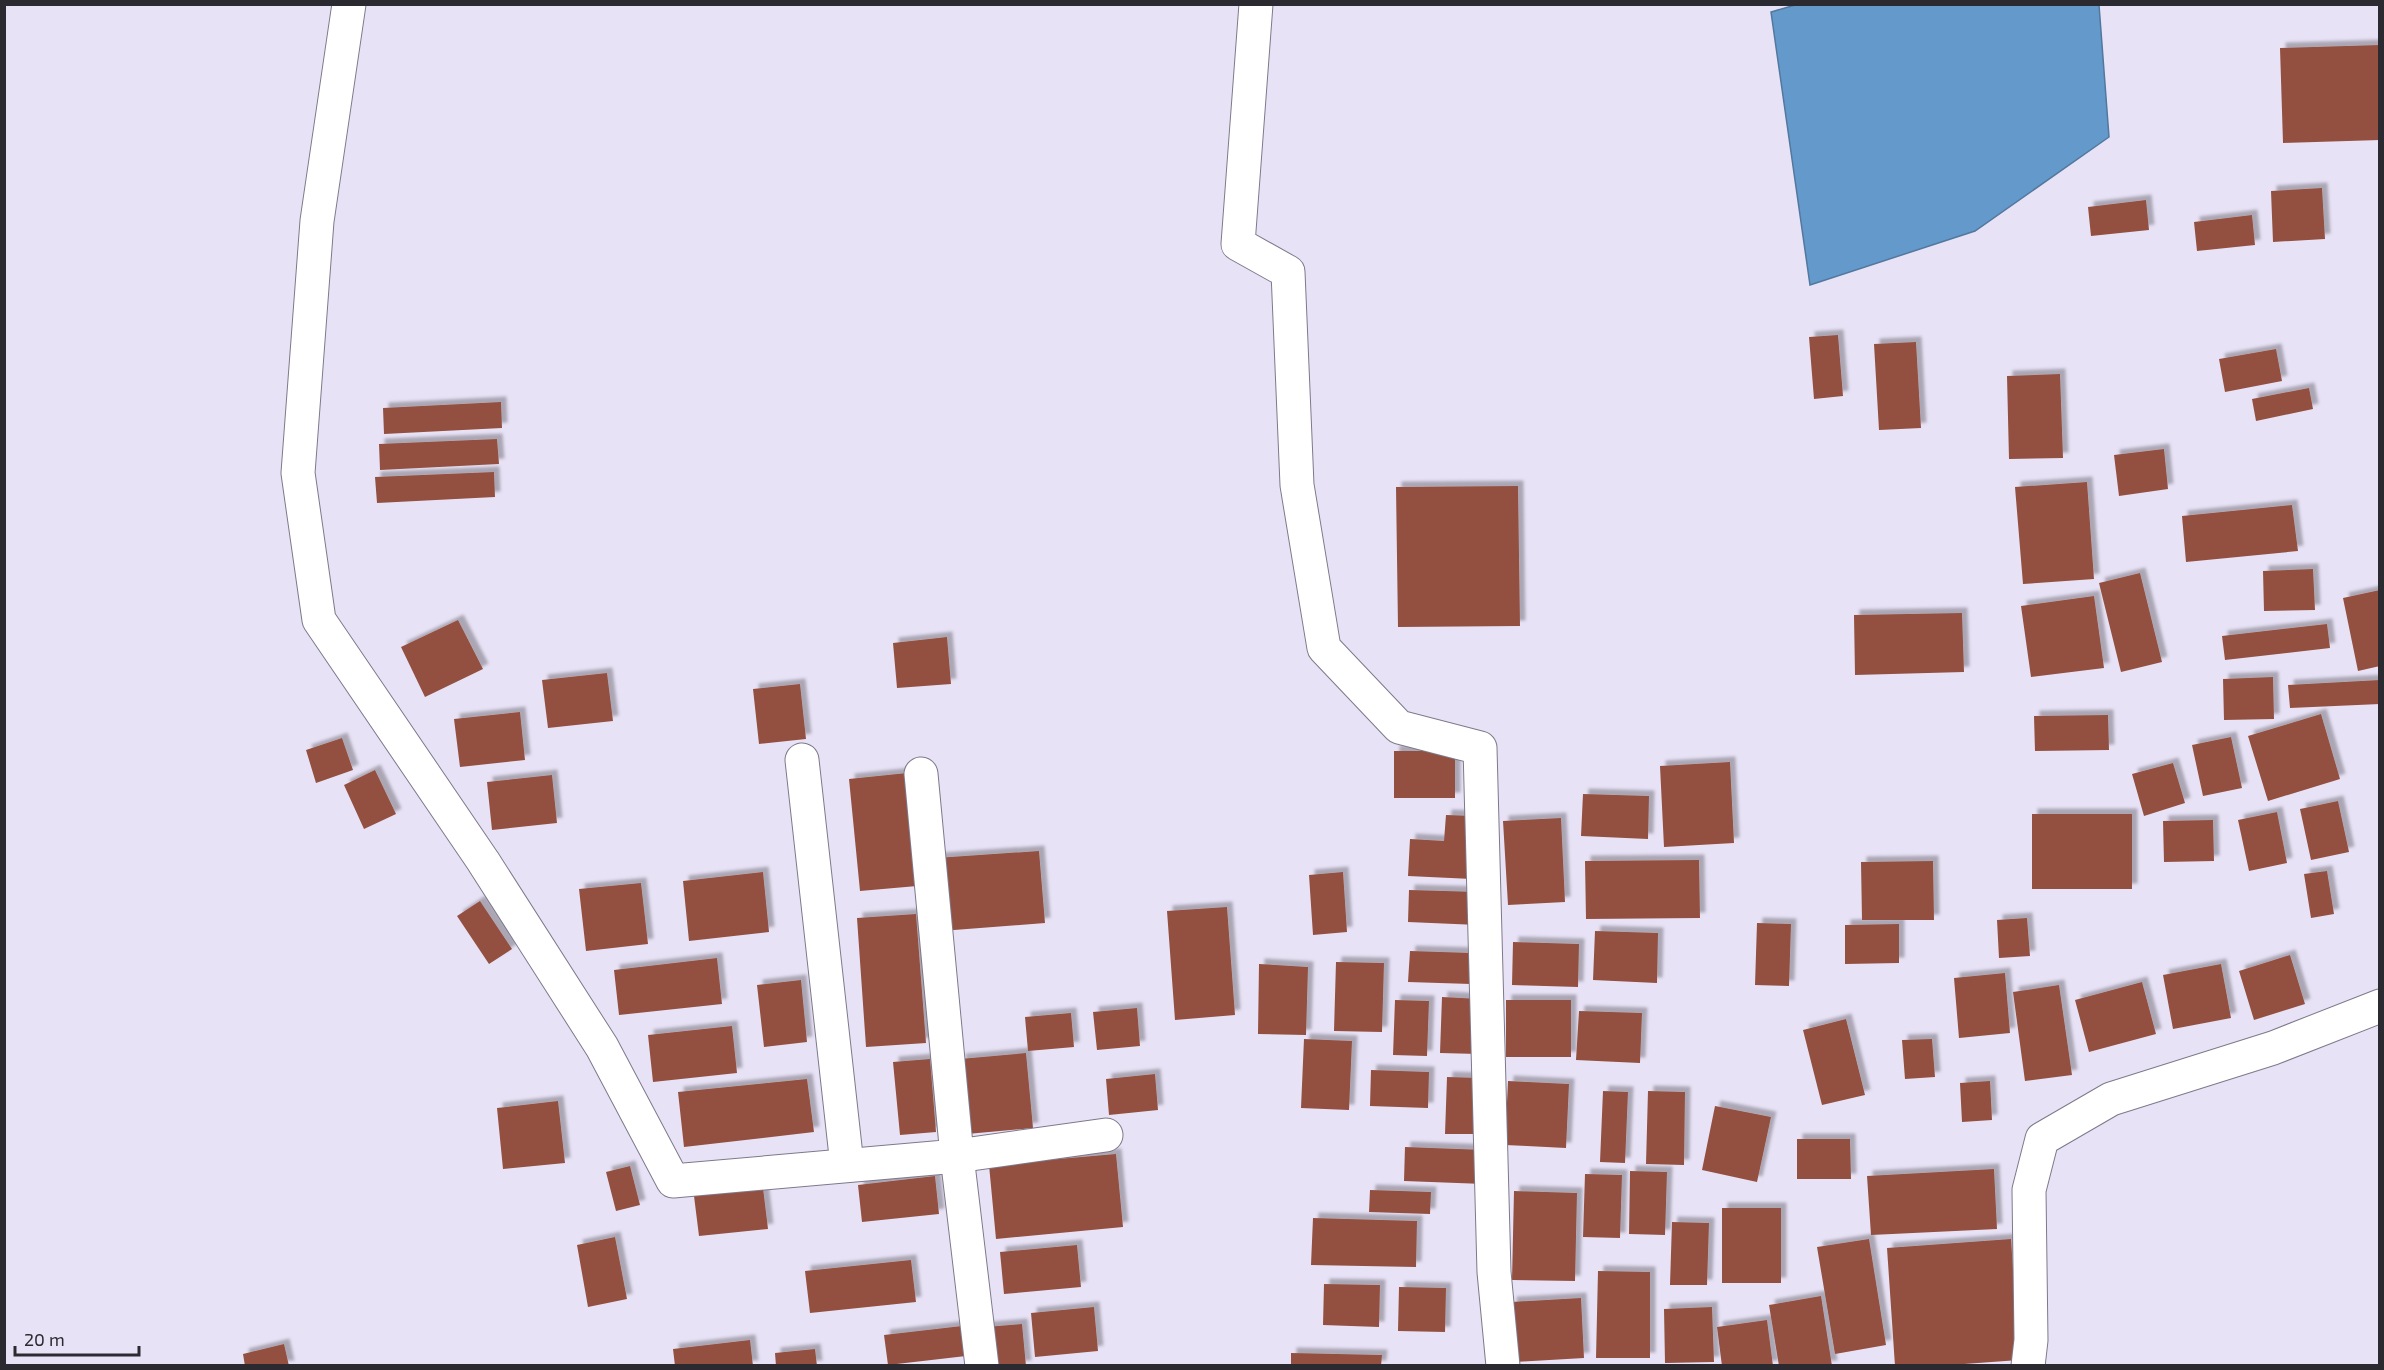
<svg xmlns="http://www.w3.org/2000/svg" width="2384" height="1370" font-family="'Exo 2',sans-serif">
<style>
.water{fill:#6399cb;stroke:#52789d;stroke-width:1.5}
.building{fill:#93503f;filter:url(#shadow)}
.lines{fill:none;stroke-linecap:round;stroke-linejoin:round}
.minor-casing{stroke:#7e798a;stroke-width:35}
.tertiary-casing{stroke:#7e798a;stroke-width:35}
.minor{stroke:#fff;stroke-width:33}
.tertiary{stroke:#fff;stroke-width:33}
</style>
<defs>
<filter id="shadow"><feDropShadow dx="5.5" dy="-5.5" stdDeviation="1.5" flood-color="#0004"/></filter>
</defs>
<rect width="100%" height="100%" fill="#e8e2f6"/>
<path class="water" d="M1795,5H2099L2109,137L1975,231L1810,285L1771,12Z"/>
<path class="building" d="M2380,45V140L2283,143L2280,48Z
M2322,188L2325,239L2273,242L2271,191Z
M2146,200L2149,230L2091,236L2088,207Z
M2252,215L2255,245L2197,251L2194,222Z
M1838,335L1843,396L1814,399L1809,337Z
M1916,342L1921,428L1879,430L1874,344Z
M2276,349L2282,381L2225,392L2219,359Z
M2060,374L2063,458L2009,459L2007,376Z
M2309,388L2313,409L2256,421L2252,399Z
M501,402L502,428L384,434L383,408Z
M497,439L499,464L380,470L379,444Z
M2164,449L2168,489L2119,496L2114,455Z
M494,472L495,497L377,503L375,477Z
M2087,482L2094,579L2023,584L2015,487Z
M1518,486L1520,626L1398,627L1396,487Z
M2292,505L2298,551L2186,562L2182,516Z
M2313,569L2315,610L2264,611L2263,571Z
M2140,573L2162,662L2121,672L2099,583Z
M2380,590V666L2358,671L2343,598Z
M2094,596L2104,668L2031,677L2021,606Z
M1962,613L1964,672L1855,675L1854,615Z
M458,620L483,669L425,697L401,647Z
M2327,624L2330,648L2225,660L2222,636Z
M947,637L951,684L897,688L893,643Z
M607,673L613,721L548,728L542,680Z
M2273,677L2274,719L2224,720L2223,679Z
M2380,680V704L2290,708L2288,685Z
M800,684L806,739L759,744L753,689Z
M520,712L525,760L460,767L454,719Z
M2321,714L2340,779L2268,801L2248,736Z
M2108,715L2109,750L2035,751L2034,716Z
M2231,737L2242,788L2203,796L2192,745Z
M342,738L353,770L316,783L306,750Z
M1394,751H1455V798H1394Z
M1730,762L1734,843L1664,847L1660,766Z
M2173,763L2185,803L2144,816L2132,774Z
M375,770L396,814L364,829L344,785Z
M907,773L917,886L860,891L849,779Z
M552,775L557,823L492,830L487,782Z
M1583,794L1649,796L1648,839L1581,836Z
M2338,801L2349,852L2311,860L2300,809Z
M2277,812L2287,863L2249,871L2238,820Z
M2032,814H2132V889H2032Z
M1446,815L1474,816L1472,879L1408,876L1410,839L1444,841Z
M1561,818L1565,902L1508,905L1503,821Z
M2213,820L2214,861L2164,862L2163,821Z
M1039,851L1045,923L941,931L936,858Z
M1699,860L1700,918L1586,919L1585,861Z
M1933,861L1934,920H1862L1861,862Z
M2327,871L2334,914L2311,918L2304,874Z
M763,872L769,932L689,941L683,881Z
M1343,872L1347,932L1313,935L1309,875Z
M641,883L648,944L586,951L579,889Z
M1409,890L1479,892L1478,925L1408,922Z
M480,901L512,949L489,964L457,916Z
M1227,907L1235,1015L1175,1020L1167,911Z
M916,914L926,1043L866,1047L857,918Z
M2027,918L2030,956L1999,958L1997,920Z
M1757,923L1791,924L1789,986L1755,985Z
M1899,924V963L1845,964V925Z
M1595,931L1658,933L1657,983L1593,980Z
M1513,942L1579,944L1578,987L1512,985Z
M1410,951L1472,953L1471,984L1408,982Z
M2290,955L2305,1004L2254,1020L2239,971Z
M717,958L722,1004L619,1015L614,970Z
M1336,962L1384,963L1382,1032L1334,1031Z
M1259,964L1308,967L1306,1035L1258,1034Z
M2221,964L2231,1018L2173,1029L2163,975Z
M2005,973L2010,1033L1959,1038L1954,978Z
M801,980L807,1042L764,1047L757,985Z
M2142,982L2156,1034L2089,1052L2075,1000Z
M2059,985L2072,1075L2025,1081L2013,992Z
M1442,997L1480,999L1479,1054L1440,1053Z
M1395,1000L1429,1001L1427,1056L1393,1055Z
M1506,1000H1571V1057H1506Z
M1137,1008L1140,1046L1097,1050L1093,1012Z
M1579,1011L1642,1013L1640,1063L1576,1060Z
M1071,1013L1074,1047L1028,1051L1025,1017Z
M1846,1019L1865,1095L1822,1105L1803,1030Z
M732,1026L737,1073L653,1082L648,1035Z
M1304,1039L1352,1041L1349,1110L1301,1108Z
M1932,1039L1935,1077L1905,1079L1902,1040Z
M1026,1053L1033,1128L967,1134L960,1059Z
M930,1059L936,1132L900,1135L893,1062Z
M1371,1070L1429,1072L1428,1108L1370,1106Z
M1155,1074L1158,1110L1109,1115L1106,1079Z
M1447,1077L1481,1078L1479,1134H1445Z
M807,1079L814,1132L684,1147L678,1092Z
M1508,1081L1569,1084L1566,1148L1505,1145Z
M1990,1081L1992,1120L1962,1122L1960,1083Z
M1603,1091L1628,1092L1625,1163L1600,1162Z
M1648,1091L1685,1092L1684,1165L1646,1164Z
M558,1101L565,1163L503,1169L497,1108Z
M1715,1106L1771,1117L1757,1182L1702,1170Z
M1797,1139H1850L1851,1179H1797Z
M1405,1147L1485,1150L1484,1184L1404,1181Z
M1116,1154L1123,1227L996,1239L989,1165Z
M630,1166L640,1205L616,1211L606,1172Z
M1994,1169L1997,1229L1871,1235L1867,1176Z
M1630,1171L1667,1172L1665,1235L1629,1234Z
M1585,1174L1622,1175L1620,1238L1583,1237Z
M935,1176L939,1214L862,1222L858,1185Z
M763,1188L768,1229L699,1236L694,1196Z
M1370,1190L1431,1192L1430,1214L1369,1212Z
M1514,1191L1577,1193L1575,1281L1512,1280Z
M1722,1208H1781V1283H1722Z
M1313,1218L1417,1221L1416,1267L1311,1265Z
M1672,1222L1709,1223L1707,1285H1670Z
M615,1237L627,1299L588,1307L577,1245Z
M1869,1239L1886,1345L1835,1354L1817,1247Z
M2011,1239L2019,1360L1937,1366H1895L1887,1248Z
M1077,1245L1081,1287L1004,1294L1000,1252Z
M911,1260L916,1302L810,1313L805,1271Z
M1598,1271L1650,1272V1358H1596Z
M1324,1284L1380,1285L1379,1327L1323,1325Z
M1399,1287L1446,1288L1445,1332L1398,1331Z
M1821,1296L1832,1366H1779L1769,1305Z
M1581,1298L1584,1358L1515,1362L1511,1302Z
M1094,1307L1098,1351L1035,1357L1031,1313Z
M1712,1307L1714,1362L1665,1363L1664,1309Z
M1767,1320L1773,1366H1722L1717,1327Z
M1022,1324L1026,1366H989L986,1327Z
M962,1326L966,1356L888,1365L884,1335Z
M750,1340L753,1366H675L673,1349Z
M284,1344L289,1366H245L243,1354Z
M815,1349L817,1366H776L775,1353Z
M1291,1353L1382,1355L1381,1366H1291Z"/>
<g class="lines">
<g class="minor-casing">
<path id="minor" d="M349,4L317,221L298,473L319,620L483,861L602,1047L673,1181L957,1156L1106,1135
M1256,4L1238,244L1288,272L1297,485L1324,648L1399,727L1480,748L1494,1272L1503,1366
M802,760L847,1165
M921,774L957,1156
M2028,1366L2031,1340L2029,1190L2042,1139L2111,1099L2273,1048L2380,1006"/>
</g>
<g class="tertiary-casing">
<path id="tertiary" d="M957,1156L982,1366"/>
</g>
<use href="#minor" class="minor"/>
<use href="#tertiary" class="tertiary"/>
</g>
<rect width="2384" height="1370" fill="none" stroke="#2c2a31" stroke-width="12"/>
<path d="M15 1346v9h124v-9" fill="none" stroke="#2c2a31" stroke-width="3"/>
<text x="24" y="1346" font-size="18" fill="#2c2a31" stroke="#e8e2f6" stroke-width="4.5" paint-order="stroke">20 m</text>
</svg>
